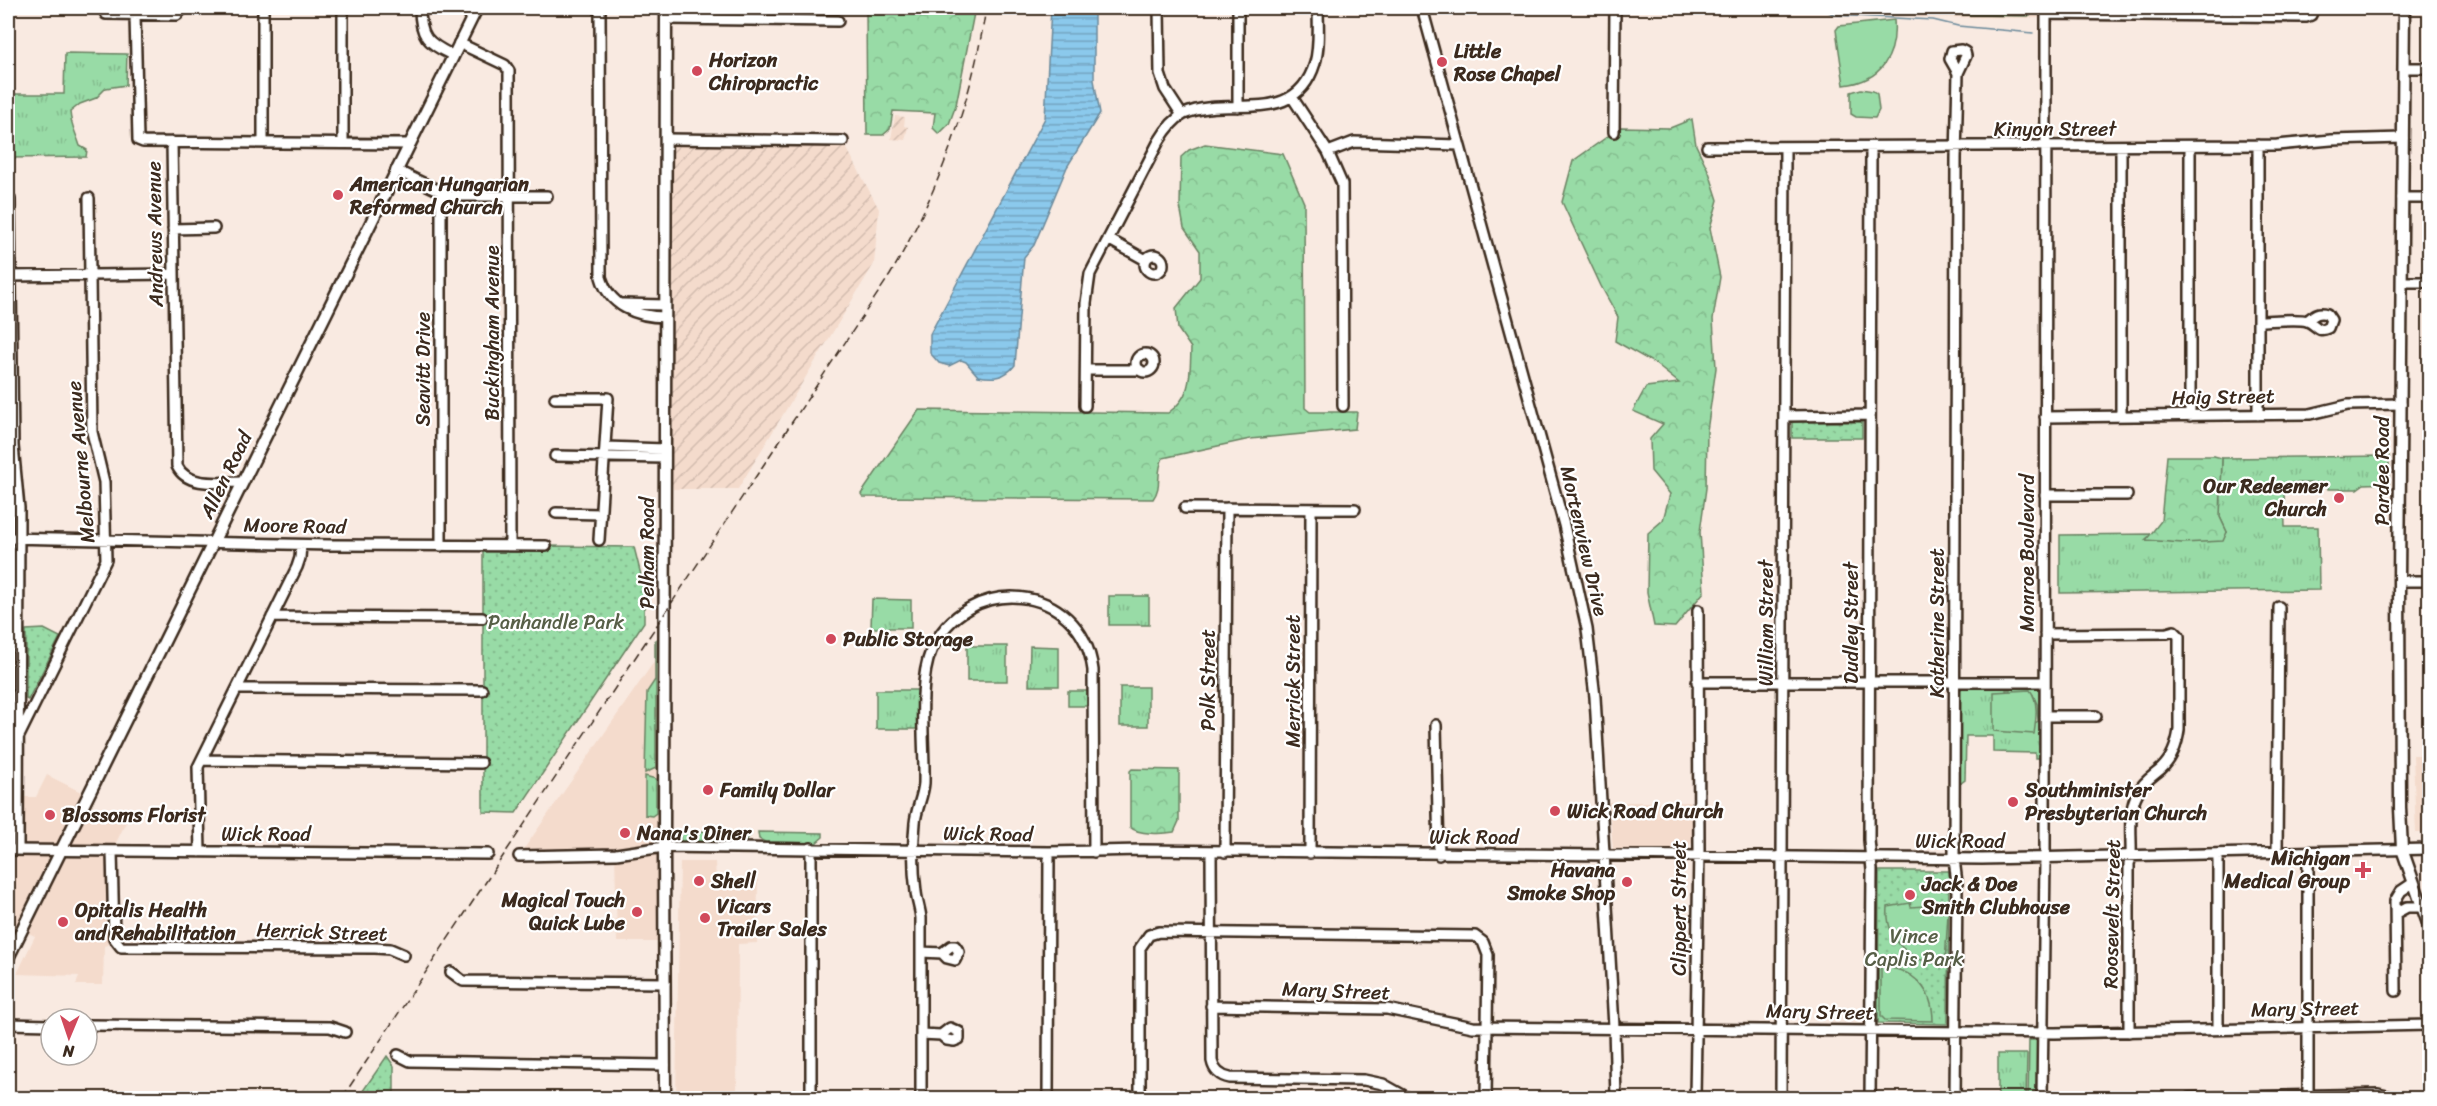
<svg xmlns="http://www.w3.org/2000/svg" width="2437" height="1106" font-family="Sriracha,sans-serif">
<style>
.built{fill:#f4dbcc}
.industrial{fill:url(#industrial-furrows)}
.grass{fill:url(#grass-tufts);stroke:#6a8262;stroke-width:1.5;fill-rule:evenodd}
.forest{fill:url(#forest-crowns);stroke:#6a8262;stroke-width:1.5}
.park{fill:url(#park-dots);stroke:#6a8262;stroke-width:1.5}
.garden{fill:#98dba6;stroke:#6a8262;stroke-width:1.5}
.water{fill:url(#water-rules);stroke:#6b899a;stroke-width:1.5}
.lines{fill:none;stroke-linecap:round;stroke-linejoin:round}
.stream{stroke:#6b899a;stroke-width:1.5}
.minor-casing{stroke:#3b2a1e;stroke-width:14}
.major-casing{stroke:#3b2a1e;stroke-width:15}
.minor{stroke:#fff;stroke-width:9}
.major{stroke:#fff;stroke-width:10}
.rail{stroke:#3b2a1e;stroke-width:1.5;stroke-dasharray:9 4.5;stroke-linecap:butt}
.poi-dot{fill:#d1495b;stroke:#fff;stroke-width:2}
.labels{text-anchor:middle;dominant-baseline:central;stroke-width:4.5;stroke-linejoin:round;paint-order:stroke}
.poi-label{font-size:20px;font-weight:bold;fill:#3b2a1e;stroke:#fff;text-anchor:start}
.street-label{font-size:20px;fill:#3b2a1e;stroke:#fff}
.park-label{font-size:20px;fill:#575f47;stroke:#fff}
</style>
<defs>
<pattern id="industrial-furrows" width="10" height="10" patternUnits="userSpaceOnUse" patternTransform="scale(1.5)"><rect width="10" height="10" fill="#f4dbcc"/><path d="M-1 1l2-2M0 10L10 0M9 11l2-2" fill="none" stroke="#d2bcaf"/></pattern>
<pattern id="grass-tufts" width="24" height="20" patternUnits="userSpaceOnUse" patternTransform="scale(1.5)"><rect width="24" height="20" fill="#98dba6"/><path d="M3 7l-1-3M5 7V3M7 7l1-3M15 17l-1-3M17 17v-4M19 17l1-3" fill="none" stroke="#84bc8e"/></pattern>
<pattern id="forest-crowns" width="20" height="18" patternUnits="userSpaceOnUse" patternTransform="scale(1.5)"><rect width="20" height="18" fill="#98dba6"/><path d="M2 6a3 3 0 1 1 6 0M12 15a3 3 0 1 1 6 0" fill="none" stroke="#84bc8e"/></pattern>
<pattern id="park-dots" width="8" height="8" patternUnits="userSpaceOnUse" patternTransform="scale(1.5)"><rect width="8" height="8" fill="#98dba6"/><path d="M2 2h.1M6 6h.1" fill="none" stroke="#84bc8e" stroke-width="1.8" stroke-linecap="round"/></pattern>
<pattern id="water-rules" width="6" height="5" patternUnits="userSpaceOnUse" patternTransform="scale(1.5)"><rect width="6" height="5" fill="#8bc9ec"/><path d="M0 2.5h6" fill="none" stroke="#73a3bf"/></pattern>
</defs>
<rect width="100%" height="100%" fill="#f9eae1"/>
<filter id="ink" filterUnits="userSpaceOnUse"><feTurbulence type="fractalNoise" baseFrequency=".0167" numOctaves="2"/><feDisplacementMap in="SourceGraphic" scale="12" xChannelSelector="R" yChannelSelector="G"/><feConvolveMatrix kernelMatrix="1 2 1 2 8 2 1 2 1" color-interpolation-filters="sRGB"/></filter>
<g filter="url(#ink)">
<path class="built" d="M1916,8H2041L2040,18L1916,17Z
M665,646V942H617L615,854L519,856Z
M2413,755H2429V833H2416Z
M47,775L87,795L81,809H126L130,814L112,851L116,942L104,946L103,985H76L79,976L17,974L35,936L8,924V801H18V797H36Z
M1609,802H1692L1693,841L1686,851L1613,850Z
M680,862H715L716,880H758L757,943L738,944L737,1098H676Z"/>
<path class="industrial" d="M895,116L905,117L904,126L908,127L905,140L891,139Z
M666,139L843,141L879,209L874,264L738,489H673L665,454Z"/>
<path class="grass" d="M1918,8H2030V16L1918,14Z
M65,53L127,54L126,85L106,88L96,98L80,104L70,112C71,126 76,133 80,146L87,150L86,157L9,158L8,94H64Z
M2389,456V483L2364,484L2357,489H2328V483H2292V490H2284L2285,527H2318L2319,590L2060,593V535L2152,534L2146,539L2227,532L2220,517L2222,458Z
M1109,596H1149V625H1109Z
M872,599L911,600V628H871Z
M656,640V768L645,773L647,692L655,680V641Z
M967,646H1007V681H967Z
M1030,646L1059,647V686H1029Z
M1961,686L2039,687L2040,758H2035V753L1993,752V736H1966L1965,780L1961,783H1958V689H1961ZM2006,690H2010V693L2033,695L2037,704L2038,721L2035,723L2006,693Z
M1120,687H1148V726H1120Z
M876,690H918V729H876Z
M1068,691H1088V706H1068Z
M645,776L656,779V813L652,816L645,815Z
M680,831L750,832V836L743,842H680Z
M758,832L823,833V837L816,843L765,842L759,839Z
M2029,1040H2039L2038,1098H2028Z
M1998,1054H2027L2026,1098H1998Z"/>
<path class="forest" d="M866,8H975L956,105L949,124L939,134L933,128L935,113L893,111L890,129L883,135H867Z
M1692,119L1696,145L1709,172L1718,200L1710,228L1720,277L1713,319L1716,368L1707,431L1706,488L1700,532L1704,592L1675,627L1654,626L1647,592L1648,533L1663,520L1670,494L1651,471L1650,439L1663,424L1633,411L1646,387L1679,383L1654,363L1615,341L1618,317L1601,286L1562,202L1573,161L1621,127L1670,128Z
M1205,144L1283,154L1304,203L1305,408L1310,412H1357L1355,429L1250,439L1163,458C1155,474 1163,485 1153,499L863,497L861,494L919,410L1168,413C1192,397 1190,375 1191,348L1178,329L1176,308L1200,278V251L1184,228L1180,206L1181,157L1189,150Z
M2167,456H2214L2222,458L2220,517L2227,532L2223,541L2182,543L2146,540L2161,521Z
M1132,769L1179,770V821L1174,832C1163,834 1138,835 1130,827V771Z"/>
<path class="park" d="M1792,421L1862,422V438H1792Z
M547,546L634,547L644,587V622L516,813L483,812V551H546Z
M44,629L60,637L28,700L26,699V630Z
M1879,871H1949L1948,1024L1878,1023Z
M387,1056L394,1066V1098H358Z"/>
<path class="garden" d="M1894,20C1897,56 1881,81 1844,85L1836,30L1839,26Z
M1861,89L1873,91L1877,94L1879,110L1875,118L1856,117L1851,114V92Z
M2030,690C2039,701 2036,720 2034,734L1994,731V692Z
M1910,903L1911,907L1939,905L1948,913L1945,964C1913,964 1885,942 1888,907Z
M1881,967C1913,968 1933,989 1933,1021L1885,1020L1881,1016Z"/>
<path class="water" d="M1051,8H1094V80L1100,113L1067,167L1034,245L1024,257L1015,365C1005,378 993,379 978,376L966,362L961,360L949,366L939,363L930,353V334L1045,118Z"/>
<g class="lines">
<path class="stream" d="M1821,8L1835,15L1933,20L1958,26L2033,33"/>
<g class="minor-casing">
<path id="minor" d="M103,8L106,14L177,15L183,8
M263,8V143
M343,8V143
M420,8C420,36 427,43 452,55
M600,8L601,277C609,306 637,317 665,317
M1159,8L1160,74L1165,89L1182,115
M1422,8L1564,525L1587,629L1595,697L1614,1027L1616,1098
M2046,14L2306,17L2311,15L2313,8
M135,15L138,140L143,142L409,144
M666,19L838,21
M459,43L505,65L509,71L510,546
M2404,68H2430
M1292,97L1328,152L1342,184L1343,406
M1238,107V8
M1614,132L1615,8
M666,139L843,141
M172,142L177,466C187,488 222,482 242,482
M2190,146V416
M1707,147L2277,145L2331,140L2403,138
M2121,147V416
M1328,152L1354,142L1459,145
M396,170L450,196H547
M441,192V546
M2402,198H2430
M10,199L13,446L19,508L18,849
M173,229L214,228
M1108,239L1146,260
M1145 264a9 9 0 1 1 18 0a9 9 0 1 1-18 0Z
M8,276L174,274
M2402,282H2430
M622,304L665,305
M2259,321C2269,321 2299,318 2307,321C2316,324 2317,333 2328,328L2331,320L2327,314C2318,311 2314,315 2307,321
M1136 363a9 9 0 1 1 18 0a9 9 0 1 1-18 0Z
M1086,370H1140
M555,398H608L599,540
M1085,406L1086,303L1090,274L1159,141C1165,131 1174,119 1184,114C1229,94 1295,129 1315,63C1320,46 1318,25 1318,8
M2258,415V145
M1785,416L1870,415
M2045,417L2310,414L2348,405L2401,404
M606,447L665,449
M555,456L665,458
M2045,495H2127
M1185,508L1355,509
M556,513L601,514
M8,538L330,545L546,546
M2399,581H2430
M272,617L482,618
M2045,634L2167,633L2174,631L2179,636V730C2177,744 2172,759 2161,769C2153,776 2144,781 2138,792C2127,811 2132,836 2131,857L2129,864V1032
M1697,682H2045
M237,689L482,690
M2045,716H2096
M1436,725L1439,855
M19,736L106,560L104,482L92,432L89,198
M202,760L481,763
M811,848V1098
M8,850L488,854
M112,851L114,938L121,947L375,948L390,949L404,955
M200,852L198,767L297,567L300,558L301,545
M1211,852L1212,1061C1214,1071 1220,1076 1230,1078L1364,1080L1383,1084L1408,1098
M1225,852L1227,508
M1310,853L1311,509
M2308,853V1096
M2277,854L2279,607
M519,856L616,854L664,847L1049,852L1142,850L1982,859L2430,849
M2396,913L2407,907H2422
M921,952L942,953L947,958L955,960L959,952L955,946H951L942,953
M451,972L463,981L665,983
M2396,991L2395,901L2401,891L2413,883
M1211,1006L1387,1009L1473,1027L2055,1033L2430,1025
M8,1024L51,1025
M87,1025L330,1027L345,1032
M2218,1029V855
M921,1034L941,1035L947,1040L954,1041L959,1039V1032L950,1028L941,1035
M398,1055L410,1061L665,1065
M921,1098V918C920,909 917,901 916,892C913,870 913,844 915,823C916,809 923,797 924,783C925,745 917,685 931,651C965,573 1081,580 1093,670L1094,852
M1048,1098L1049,852
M1140,1098V948L1149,935L1159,932L1475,936L1483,942L1488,955L1486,1098
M1695,1098L1699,850L1698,610
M1781,1098L1785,147
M1870,1098L1872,870L1869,840L1871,147
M1955,1098L1957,883L1954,859L1956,158L1958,73L1966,56L1965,52L1961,50L1952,51L1950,59L1958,73
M2042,1098L2045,859L2046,8
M2189,1098L2378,1094L2396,1098"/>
</g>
<g class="major-casing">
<path id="major" d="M2404,8L2399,581L2400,808L2402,849L2430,929
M8,958L477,8
M665,1098L664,847L666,8"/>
</g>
<use href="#minor" class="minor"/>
<use href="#major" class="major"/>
<path class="rail" d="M342,1098L890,275C938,193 972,102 986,8"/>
</g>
</g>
<g class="poi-dot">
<circle cx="1442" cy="62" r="6"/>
<circle cx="697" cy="71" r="6"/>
<circle cx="338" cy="195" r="6"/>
<circle cx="2339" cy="498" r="6"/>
<circle cx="831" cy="639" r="6"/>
<circle cx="708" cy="790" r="6"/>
<circle cx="2013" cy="802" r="6"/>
<circle cx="1555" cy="811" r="6"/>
<circle cx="50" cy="815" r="6"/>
<circle cx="625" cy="833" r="6"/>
<path d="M2360 861h6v6h6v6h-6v6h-6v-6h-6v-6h6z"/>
<circle cx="699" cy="881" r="6"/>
<circle cx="1627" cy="882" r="6"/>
<circle cx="1910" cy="895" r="6"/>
<circle cx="637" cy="912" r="6"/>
<circle cx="705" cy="918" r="6"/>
<circle cx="63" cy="922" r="6"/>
</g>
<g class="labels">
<g class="poi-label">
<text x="1454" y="51">Little<tspan x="1454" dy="23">Rose Chapel</tspan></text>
<text x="709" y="60">Horizon<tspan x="709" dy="23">Chiropractic</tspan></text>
<text x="350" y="184">American Hungarian<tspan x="350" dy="23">Reformed Church</tspan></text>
<text x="2327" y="486" text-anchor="end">Our Redeemer<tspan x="2327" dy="23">Church</tspan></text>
<text x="843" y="639">Public Storage</text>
<text x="720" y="790">Family Dollar</text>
<text x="2025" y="790">Southminister<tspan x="2025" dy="23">Presbyterian Church</tspan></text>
<text x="1567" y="811">Wick Road Church</text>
<text x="62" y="815">Blossoms Florist</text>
<text x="637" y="833">Nana's Diner</text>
<text x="2350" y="858" text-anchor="end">Michigan<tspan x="2350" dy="23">Medical Group</tspan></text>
<text x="1615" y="870" text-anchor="end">Havana<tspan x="1615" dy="23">Smoke Shop</tspan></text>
<text x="711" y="881">Shell</text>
<text x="1922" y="884">Jack &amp; Doe<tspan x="1922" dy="23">Smith Clubhouse</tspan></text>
<text x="625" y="900" text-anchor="end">Magical Touch<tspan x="625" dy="23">Quick Lube</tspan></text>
<text x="717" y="906">Vicars<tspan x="717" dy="23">Trailer Sales</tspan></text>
<text x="75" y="910">Opitalis Health<tspan x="75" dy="23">and Rehabilitation</tspan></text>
</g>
<g class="street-label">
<text x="2055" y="129">Kinyon Street</text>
<text transform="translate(155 234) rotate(-91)">Andrews Avenue</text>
<text transform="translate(492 333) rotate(-90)">Buckingham Avenue</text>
<text transform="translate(423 369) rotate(-90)">Seavitt Drive</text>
<text transform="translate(2223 397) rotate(-1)">Haig Street</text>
<text transform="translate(81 462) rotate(-95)">Melbourne Avenue</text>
<text transform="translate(2382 471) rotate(-90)">Pardee Road</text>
<text transform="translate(226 475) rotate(-64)">Allen Road</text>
<text transform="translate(295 526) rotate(1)">Moore Road</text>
<text transform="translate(1584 541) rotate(77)">Mortenview Drive</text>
<text transform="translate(647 553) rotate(-90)">Pelham Road</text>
<text transform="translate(2027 553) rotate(-90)">Monroe Boulevard</text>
<text transform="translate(1766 623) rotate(-90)">William Street</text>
<text transform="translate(1851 623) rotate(-90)">Dudley Street</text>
<text transform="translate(1937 623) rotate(-90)">Katherine Street</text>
<text transform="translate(1208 680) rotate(-90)">Polk Street</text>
<text transform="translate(1293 681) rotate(-90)">Merrick Street</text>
<text x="266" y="834">Wick Road</text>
<text transform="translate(988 834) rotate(1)">Wick Road</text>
<text x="1474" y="837">Wick Road</text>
<text x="1960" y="841">Wick Road</text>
<text transform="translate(1679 908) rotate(-90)">Clippert Street</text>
<text transform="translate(2112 914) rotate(-89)">Roosevelt Street</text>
<text transform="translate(322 932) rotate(2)">Herrick Street</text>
<text transform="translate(1336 991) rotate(2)">Mary Street</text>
<text transform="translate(2305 1009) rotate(-1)">Mary Street</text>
<text transform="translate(1820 1012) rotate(1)">Mary Street</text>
</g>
<g class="park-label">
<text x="556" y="622">Panhandle Park</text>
<text x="1914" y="936">Vince<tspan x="1914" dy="23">Caplis Park</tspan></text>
</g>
</g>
<rect width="2437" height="1106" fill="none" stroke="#fff" stroke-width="30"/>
<rect x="15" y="15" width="2407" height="1076" fill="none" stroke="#3b2a1e" stroke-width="2" filter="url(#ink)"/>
<g transform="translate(69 1037) rotate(182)"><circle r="28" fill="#ffffff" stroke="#b1aaa5" stroke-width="1.5"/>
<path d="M0-4.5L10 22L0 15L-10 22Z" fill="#d1495b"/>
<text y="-9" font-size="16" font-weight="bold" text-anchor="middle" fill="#3b2a1e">N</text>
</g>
</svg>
